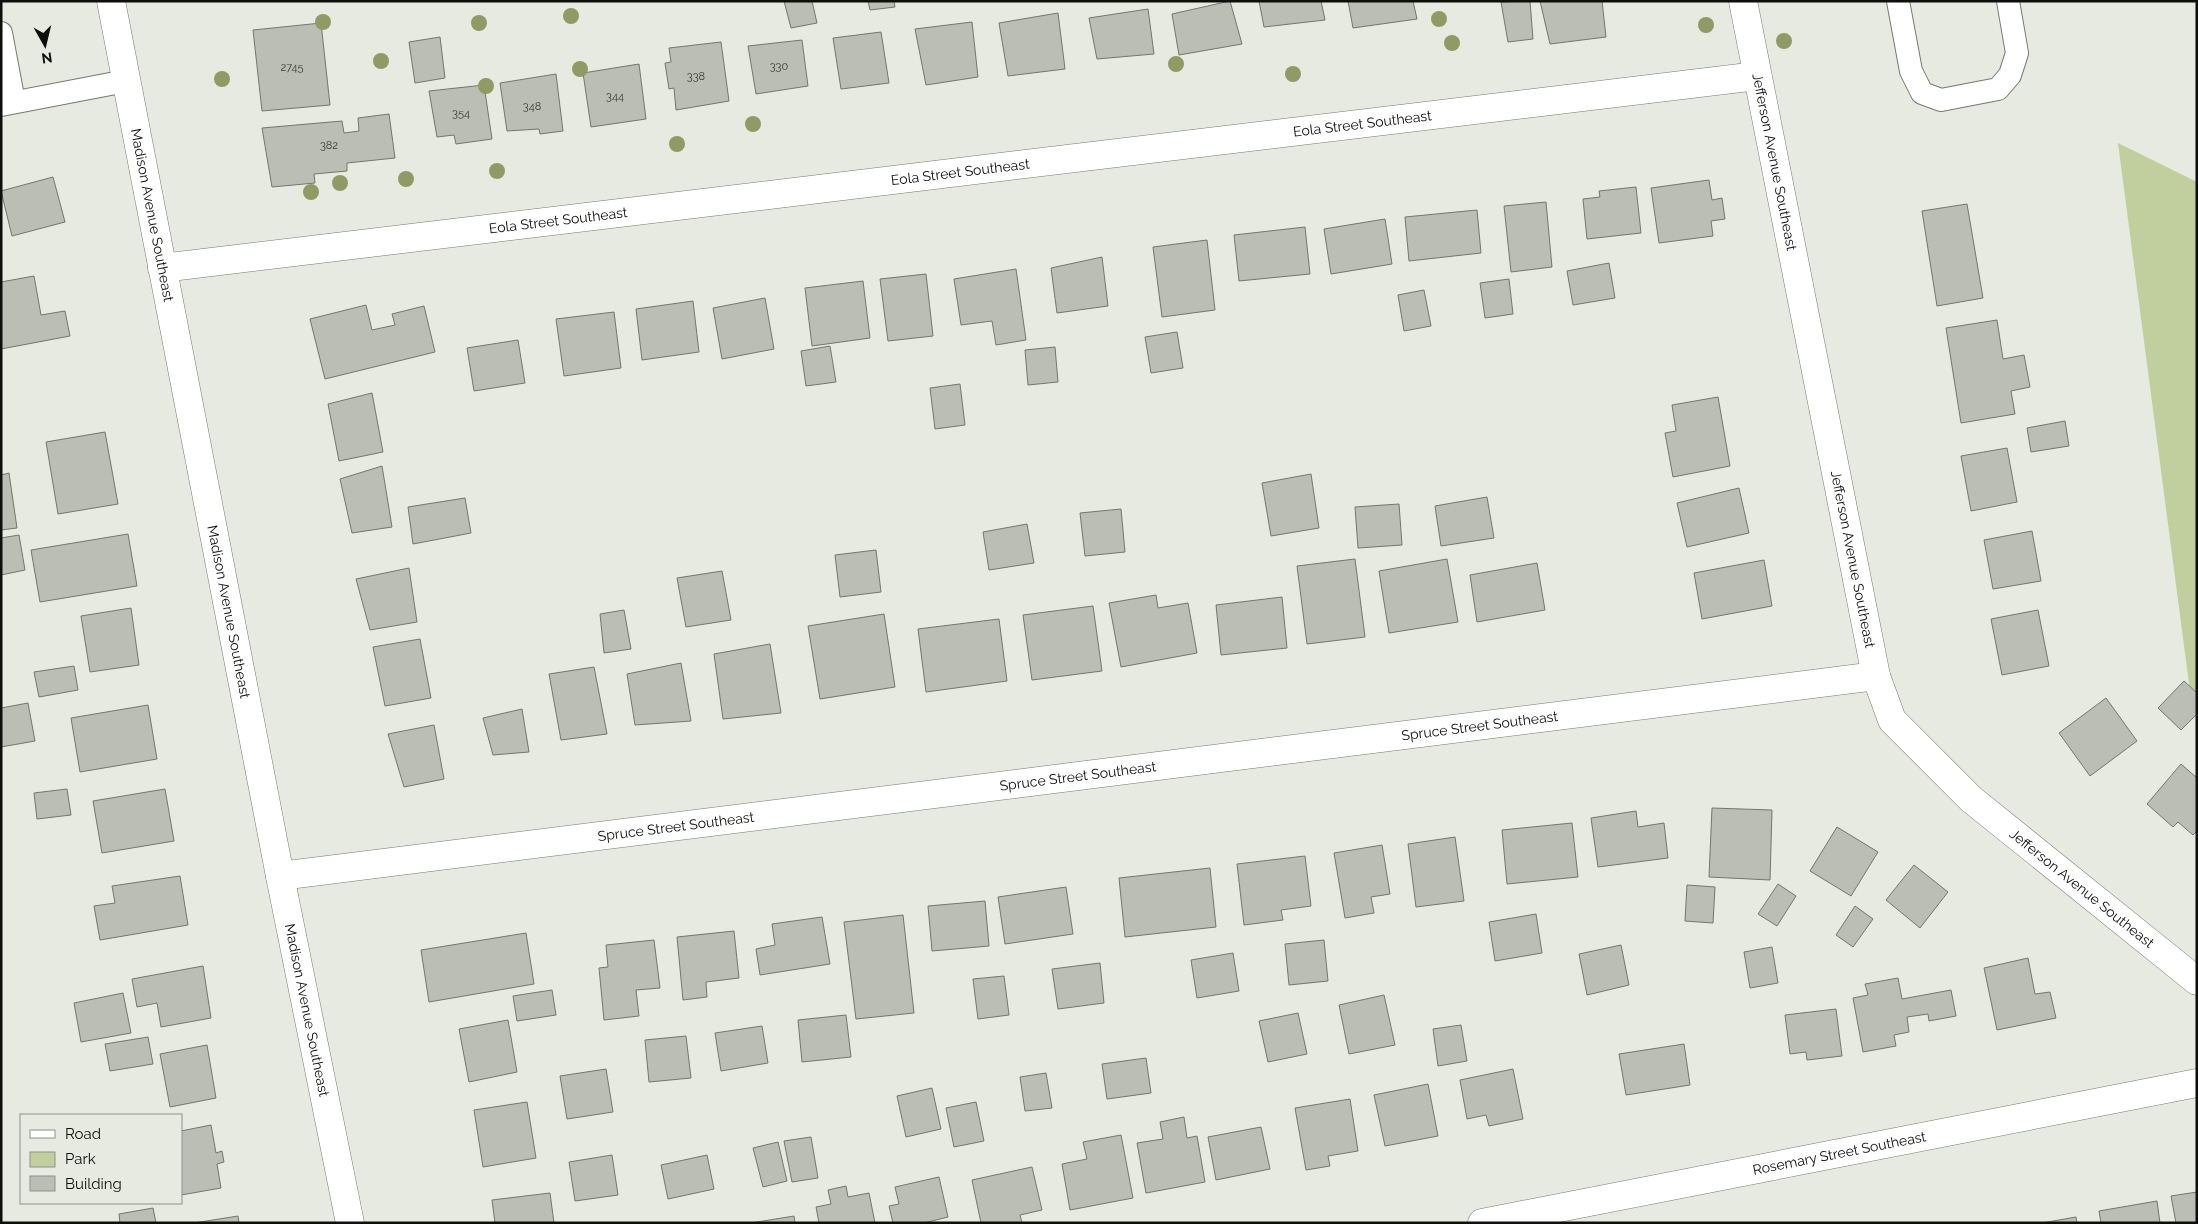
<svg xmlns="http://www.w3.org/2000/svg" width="2198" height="1224" font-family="Raleway,sans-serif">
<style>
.green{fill:#c1cf9f}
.building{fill:#bbbeb4;stroke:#73766d}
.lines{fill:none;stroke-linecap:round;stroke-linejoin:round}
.lane-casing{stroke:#767a70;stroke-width:24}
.street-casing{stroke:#767a70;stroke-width:29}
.secondary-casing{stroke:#767a70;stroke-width:29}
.lane{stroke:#fff;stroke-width:22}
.street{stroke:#fff;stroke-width:28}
.secondary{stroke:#fff;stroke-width:28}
.tree{fill:#8f9a65}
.labels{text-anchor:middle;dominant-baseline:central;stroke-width:4;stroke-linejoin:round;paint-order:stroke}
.number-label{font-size:11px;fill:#393b36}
.street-label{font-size:14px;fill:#0e0f0c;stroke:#e7eae0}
</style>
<rect width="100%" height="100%" fill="#e7eae0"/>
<path class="green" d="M2118,143L2197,182V703L2191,699Z"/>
<path class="building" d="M784,1H812L817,23L791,28Z
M868,1H894L895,7L870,10Z
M1230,1L1242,44L1179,55L1172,14Z
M1259,1H1321L1325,20L1264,27Z
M1348,1H1413L1417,19L1353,28Z
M1530,1L1533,39L1508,42L1501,2Z
M1540,1H1602L1606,37L1550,44Z
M1148,9L1154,54L1097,59L1089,18Z
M1058,13L1065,69L1008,76L999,23Z
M972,22L978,77L926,85L915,29Z
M321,23L330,105L262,111L253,30Z
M881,32L889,83L841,89L833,38Z
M440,37L445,78L415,83L409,42Z
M802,40L808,86L756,94L748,46Z
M721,42L729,101L676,110L674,88L669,89L665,63L671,62L669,48Z
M639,64L646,119L591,127L583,73Z
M556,74L563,131L540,134L539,129L507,131L500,83Z
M484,85L492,139L456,144L454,135L437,137L429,91Z
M389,114L395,158L347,163V171L314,174L315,183L272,187L262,128L342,121L344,133L359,131L358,118Z
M53,177L65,222L12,236L1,191Z
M1709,180L1712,200L1722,198L1725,219L1711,221L1713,236L1659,243L1651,188Z
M1636,187L1641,233L1587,239L1583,199L1600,197L1599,191Z
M1546,202L1552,267L1511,272L1504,206Z
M1967,204L1983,298L1937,306L1922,211Z
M1477,210L1481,253L1409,261L1405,217Z
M1385,219L1392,264L1331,274L1324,229Z
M1305,227L1310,274L1239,281L1234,235Z
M1207,240L1215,310L1162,317L1153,247Z
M1102,257L1108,306L1057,313L1051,268Z
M1609,263L1615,298L1573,305L1567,271Z
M1016,269L1026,340L996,345L992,321L961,325L954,279Z
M926,274L933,336L888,341L880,279Z
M34,276L41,315L65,311L70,336L1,349V282Z
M1509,279L1513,314L1485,318L1480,283Z
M863,281L870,338L812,346L805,288Z
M1424,290L1431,326L1404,331L1398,295Z
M765,298L774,349L722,359L713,308Z
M693,301L699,352L642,360L636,309Z
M366,305L372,330L395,325L392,314L424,306L435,352L325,379L310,319Z
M614,312L621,368L564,376L556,319Z
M1997,320L2003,359L2024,355L2030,387L2011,391L2015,414L1961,423L1946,328Z
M1177,332L1183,368L1151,373L1145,337Z
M518,340L525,383L474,391L467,348Z
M830,346L836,382L806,386L801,351Z
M1055,347L1058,382L1028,385L1025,350Z
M960,384L965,425L935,429L930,388Z
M372,393L383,452L339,461L328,404Z
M1718,397L1730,466L1673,477L1665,433L1676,431L1672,405Z
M2065,421L2069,446L2031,452L2027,428Z
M105,432L118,504L58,514L46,442Z
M2007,448L2017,502L1971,511L1961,456Z
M382,466L392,527L352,533L340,479Z
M9,473L17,528L1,530V475Z
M1311,474L1319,528L1271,536L1262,483Z
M1739,488L1749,533L1687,547L1677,503Z
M1487,497L1494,538L1441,546L1435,506Z
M465,498L471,533L413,544L408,507Z
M1399,504L1402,545L1358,548L1355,507Z
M1121,509L1125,552L1085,556L1080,513Z
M1027,524L1034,563L989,570L983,532Z
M2032,531L2041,581L1993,589L1984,540Z
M128,534L137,586L40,602L31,550Z
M19,535L25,570L1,575V538Z
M876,550L881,592L840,597L835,555Z
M1355,559L1365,637L1307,644L1297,566Z
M1447,559L1458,622L1389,633L1379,571Z
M1764,560L1772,606L1702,619L1694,573Z
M1537,563L1545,610L1477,622L1470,575Z
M409,568L417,622L370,630L356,579Z
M722,571L731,620L686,627L677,578Z
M1156,595L1158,608L1188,603L1197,653L1121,667L1109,603Z
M1282,597L1287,648L1221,655L1216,605Z
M1093,606L1102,671L1032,680L1023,615Z
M131,608L139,665L90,672L81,616Z
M624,610L631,649L604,653L600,614Z
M2038,610L2049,666L2002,675L1991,619Z
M884,614L895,687L820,699L808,626Z
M999,619L1007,681L926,692L918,629Z
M420,639L431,698L385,706L373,647Z
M770,644L781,713L723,719L714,654Z
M681,663L691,721L635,725L627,674Z
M74,666L78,690L39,697L34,672Z
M594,667L607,734L561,740L549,674Z
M2184,681L2197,693V714L2181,730L2158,708Z
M2106,698L2137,741L2090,776L2059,733Z
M28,703L35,741L1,747V708Z
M148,705L157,759L80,772L71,718Z
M522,709L529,752L493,755L483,718Z
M434,725L444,779L404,787L388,734Z
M2181,764L2197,778V831L2193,835L2178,822L2173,827L2147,804Z
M67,789L71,815L37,819L34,793Z
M165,789L174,841L102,853L93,801Z
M1712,808L1772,810L1770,880L1709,877Z
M1636,811L1638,827L1664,823L1668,858L1598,867L1591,818Z
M1572,823L1578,877L1507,884L1502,830Z
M1837,827L1878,852L1851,896L1810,871Z
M1455,837L1464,901L1416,907L1408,844Z
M1382,845L1390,894L1371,897L1374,913L1345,918L1334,853Z
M1305,856L1311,906L1281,910L1283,920L1244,925L1237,864Z
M1914,865L1948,892L1920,928L1886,900Z
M1210,868L1216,927L1125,937L1119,878Z
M180,876L188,925L100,940L94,906L115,903L112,886Z
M1778,884L1796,896L1777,926L1758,914Z
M1687,885L1715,887L1713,923L1685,921Z
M1066,887L1073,934L1005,944L998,897Z
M985,901L989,946L932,951L928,906Z
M1855,906L1873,919L1853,947L1836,935Z
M1536,914L1542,953L1495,961L1489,922Z
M903,915L914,1013L856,1019L844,922Z
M822,917L830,964L760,975L756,949L775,945L772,924Z
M734,931L739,978L706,982L707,997L683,1000L677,937Z
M526,933L534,984L429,1002L421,950Z
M654,940L660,988L636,990L639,1016L604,1020L599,968L608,967L606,945Z
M1324,940L1328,981L1289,985L1285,944Z
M1621,945L1629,985L1587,995L1579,954Z
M1772,947L1778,983L1750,988L1744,952Z
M1233,953L1239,991L1197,998L1191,960Z
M2028,958L2035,994L2050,992L2056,1018L1997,1030L1984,968Z
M1100,963L1104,1003L1058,1009L1052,969Z
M203,966L211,1018L161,1027L157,1003L137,1007L132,979Z
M1004,976L1009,1015L978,1019L973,979Z
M1898,978L1902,999L1951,990L1956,1016L1929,1021L1928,1014L1907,1017L1909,1032L1894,1035L1896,1046L1863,1052L1853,998L1868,995L1865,984Z
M552,990L556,1015L517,1021L513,996Z
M123,993L131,1033L81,1042L74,1003Z
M1384,995L1395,1045L1349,1054L1339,1005Z
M1836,1009L1842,1056L1807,1060L1806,1052L1790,1054L1785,1015Z
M1298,1013L1307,1054L1268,1062L1259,1021Z
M846,1015L851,1057L802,1062L798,1020Z
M508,1020L517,1072L469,1082L459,1029Z
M1461,1025L1467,1061L1438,1066L1433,1029Z
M762,1026L768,1063L721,1071L715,1033Z
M686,1036L691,1078L649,1082L645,1040Z
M148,1037L153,1064L110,1071L105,1044Z
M1684,1044L1690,1085L1626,1095L1619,1054Z
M207,1045L216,1098L170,1107L160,1054Z
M1146,1058L1151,1093L1107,1099L1102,1064Z
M606,1069L613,1112L567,1119L560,1076Z
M1513,1069L1523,1119L1489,1126L1486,1115L1467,1119L1460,1080Z
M1046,1073L1052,1108L1025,1111L1020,1077Z
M1428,1084L1438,1136L1385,1146L1374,1095Z
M932,1088L941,1129L906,1137L897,1096Z
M1350,1099L1358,1151L1328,1156L1330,1166L1306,1170L1295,1108Z
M527,1102L536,1158L483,1167L474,1110Z
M976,1102L984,1141L954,1147L946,1108Z
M1184,1117L1187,1138L1197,1136L1205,1182L1146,1193L1137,1143L1163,1139L1160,1122Z
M211,1125L216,1153L222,1151L224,1162L217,1164L221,1188L181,1195V1131Z
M1261,1127L1270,1169L1216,1180L1208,1137Z
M1121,1135L1133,1198L1070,1210L1062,1164L1087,1159L1083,1142Z
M811,1137L818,1178L792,1182L784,1141Z
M778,1142L787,1181L763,1187L753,1148Z
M612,1155L618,1195L575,1201L569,1162Z
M707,1155L714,1189L668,1199L661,1165Z
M1032,1167L1042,1210L1020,1215L1022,1223H981L972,1180Z
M939,1177L948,1217L924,1223H893L889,1206L899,1204L895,1187Z
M846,1186L848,1197L869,1193L875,1223H819L816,1207L831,1204L828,1190Z
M2197,1192V1223H2176L2171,1196Z
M550,1193L554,1223H495L492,1200Z
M2157,1201L2160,1223H2101L2099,1211Z
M153,1208L156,1223H120L119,1214Z
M238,1216L239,1223H194Z
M794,1216L795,1223H751Z
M2076,1217L2077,1223H2042Z"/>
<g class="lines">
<g class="lane-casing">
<path id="lane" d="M1898,1L1911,71L1922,93L1941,100L1998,89L2010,75L2017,53L2008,1
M1,33L14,102
M1,105L126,81"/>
</g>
<g class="street-casing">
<g id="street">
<path id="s1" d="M1743,1L1876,676L1892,720L1971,799L2197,981"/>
<path id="s2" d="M162,268L1757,76"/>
<path id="s3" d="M280,876L1876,676"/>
<path id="s4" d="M1482,1223L2197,1083"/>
</g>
</g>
<g class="secondary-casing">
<g id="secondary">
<path id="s5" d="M111,1L280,876L350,1223"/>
</g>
</g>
<use href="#lane" class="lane"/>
<use href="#street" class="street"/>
<use href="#secondary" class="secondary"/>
</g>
<g class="tree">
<circle cx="571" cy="16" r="8"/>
<circle cx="1439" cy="19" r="8"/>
<circle cx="323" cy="22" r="8"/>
<circle cx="479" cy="23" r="8"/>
<circle cx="1706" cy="25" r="8"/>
<circle cx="1784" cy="41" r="8"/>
<circle cx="1452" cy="43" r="8"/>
<circle cx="381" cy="61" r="8"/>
<circle cx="1176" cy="64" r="8"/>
<circle cx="580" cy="69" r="8"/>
<circle cx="1293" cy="74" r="8"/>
<circle cx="222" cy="79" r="8"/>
<circle cx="486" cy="86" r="8"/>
<circle cx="753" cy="124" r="8"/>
<circle cx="677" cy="144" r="8"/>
<circle cx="497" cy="171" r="8"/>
<circle cx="406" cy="179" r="8"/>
<circle cx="340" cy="183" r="8"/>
<circle cx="311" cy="192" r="8"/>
</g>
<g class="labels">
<g class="number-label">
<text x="779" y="66">330</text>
<text x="292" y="67">2745</text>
<text x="696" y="76">338</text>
<text x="615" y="96">344</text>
<text x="532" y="106">348</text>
<text x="461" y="113">354</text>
<text x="329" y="145">382</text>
</g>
<g class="street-label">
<text stroke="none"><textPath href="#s2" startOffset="1209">Eola Street Southeast</textPath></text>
<text stroke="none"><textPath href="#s1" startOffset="164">Jefferson Avenue Southeast</textPath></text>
<text stroke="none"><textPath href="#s2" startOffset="804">Eola Street Southeast</textPath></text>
<text stroke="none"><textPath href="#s5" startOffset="218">Madison Avenue Southeast</textPath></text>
<text stroke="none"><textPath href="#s2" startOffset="399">Eola Street Southeast</textPath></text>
<text stroke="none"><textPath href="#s1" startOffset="569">Jefferson Avenue Southeast</textPath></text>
<text stroke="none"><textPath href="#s5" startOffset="622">Madison Avenue Southeast</textPath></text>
<text stroke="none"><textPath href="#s3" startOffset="1209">Spruce Street Southeast</textPath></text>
<text stroke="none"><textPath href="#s3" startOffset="804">Spruce Street Southeast</textPath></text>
<text stroke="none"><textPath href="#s3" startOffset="399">Spruce Street Southeast</textPath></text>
<text stroke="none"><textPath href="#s1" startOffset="989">Jefferson Avenue Southeast</textPath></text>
<text stroke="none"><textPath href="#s5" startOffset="1028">Madison Avenue Southeast</textPath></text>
<text stroke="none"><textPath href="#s4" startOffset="364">Rosemary Street Southeast</textPath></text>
</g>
</g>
<rect width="2198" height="1224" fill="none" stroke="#0e0f0c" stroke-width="5"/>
<rect x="20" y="1114" width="162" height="90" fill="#e7eae0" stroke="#90928b"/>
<rect x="30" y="1130" width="25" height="8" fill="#ffffff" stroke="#90928b"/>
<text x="65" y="1139" font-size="15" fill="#0e0f0c">Road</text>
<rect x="30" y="1152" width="25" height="15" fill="#c1cf9f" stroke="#90928b"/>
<text x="65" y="1164" font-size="15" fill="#0e0f0c">Park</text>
<rect x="30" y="1176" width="25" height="15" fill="#bbbeb4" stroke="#90928b"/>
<text x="65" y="1189" font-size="15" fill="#0e0f0c">Building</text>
<g transform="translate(45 45) rotate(172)" stroke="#e7eae0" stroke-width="4" paint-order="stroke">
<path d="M0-4L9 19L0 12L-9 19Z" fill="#0e0f0c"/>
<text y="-8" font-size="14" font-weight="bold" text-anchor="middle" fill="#0e0f0c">N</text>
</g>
</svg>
